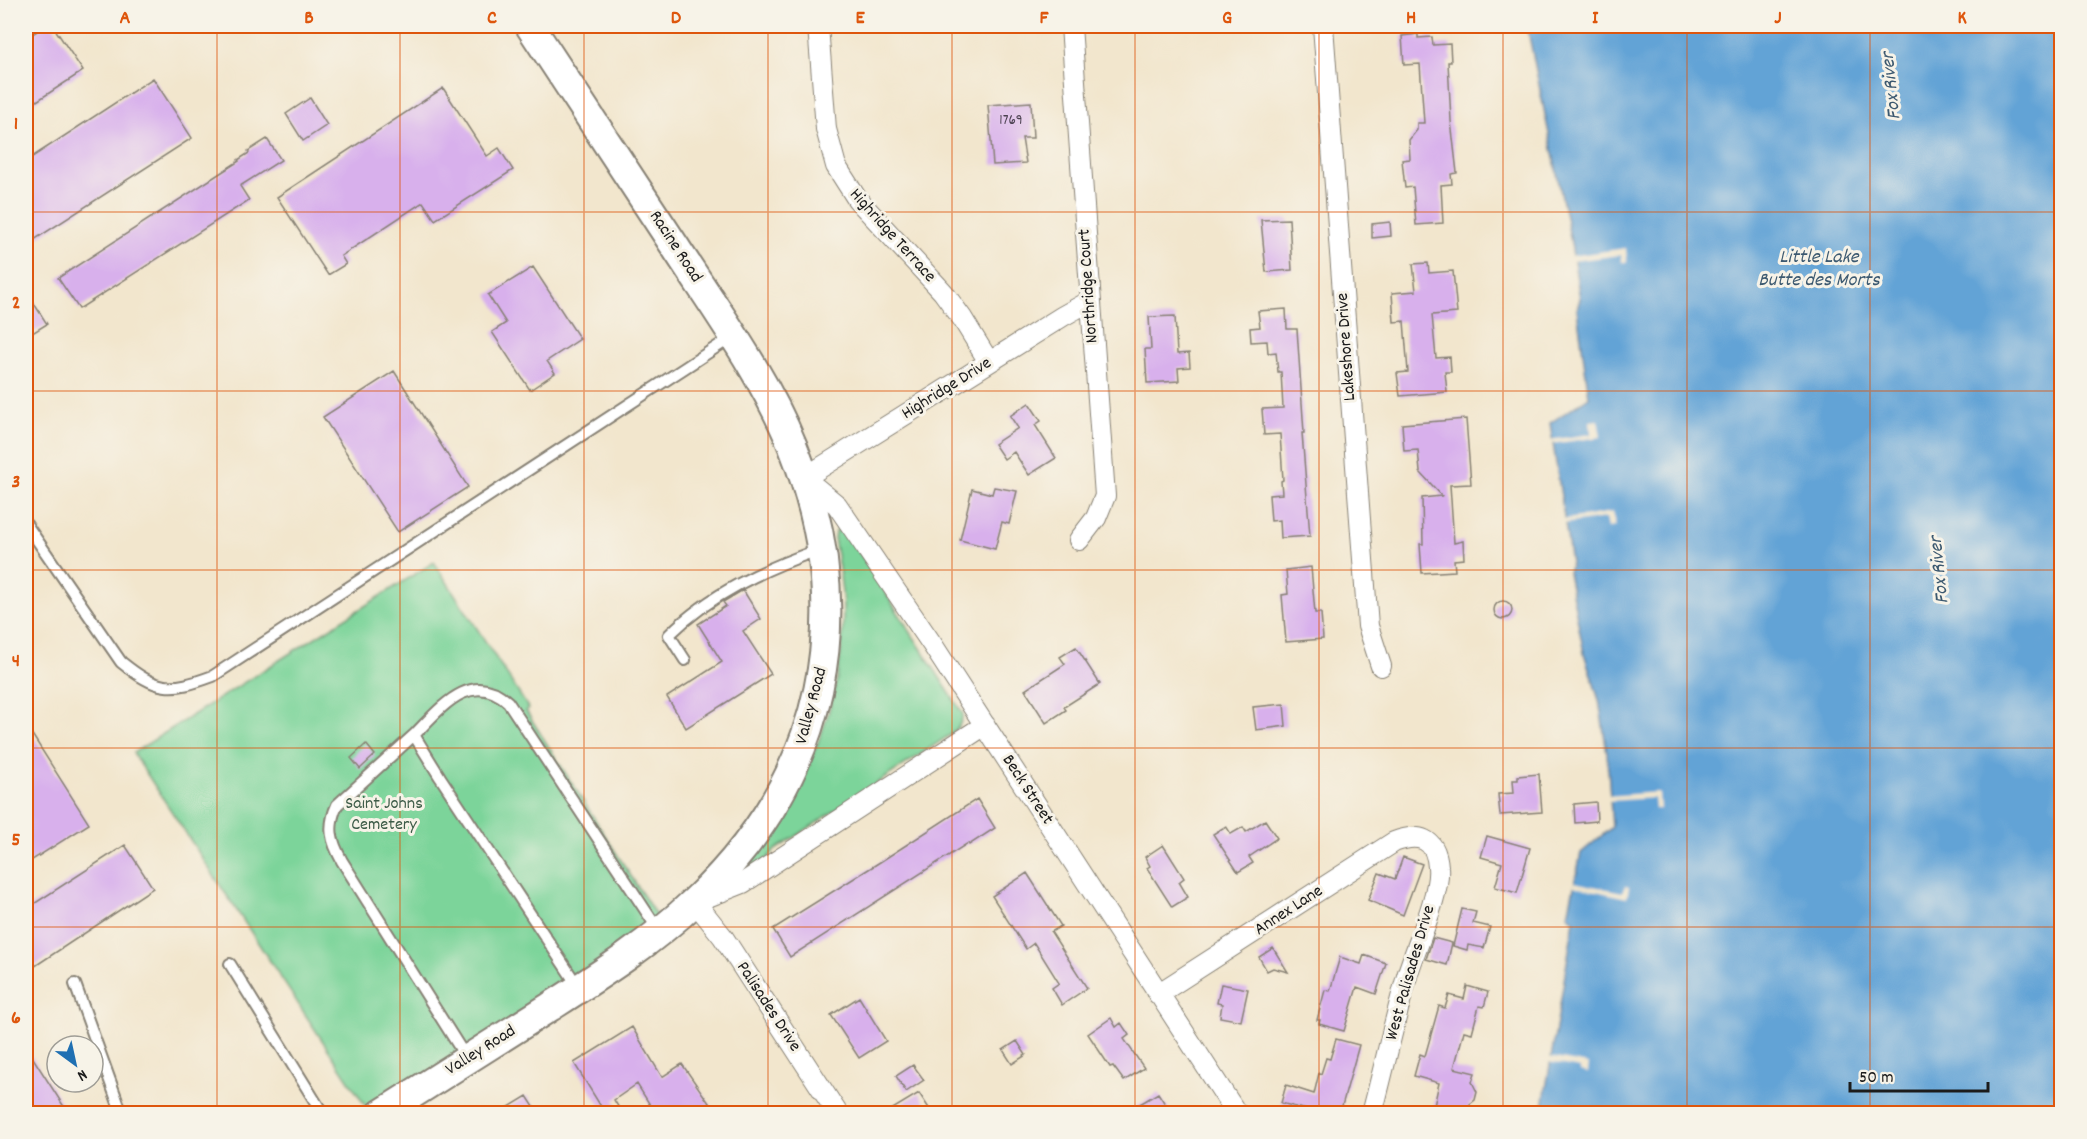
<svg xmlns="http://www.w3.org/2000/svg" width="2087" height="1139" font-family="Dekko,sans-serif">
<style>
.green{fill:#7bd49a;stroke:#4c785b;stroke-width:1.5}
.water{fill:#62a3d6;stroke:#3f6079;stroke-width:1.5}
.pier{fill:#f2e6cd}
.building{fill:#d8b0ec}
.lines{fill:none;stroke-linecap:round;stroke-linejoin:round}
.lane-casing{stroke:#878174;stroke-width:14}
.street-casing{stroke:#878174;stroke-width:22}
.secondary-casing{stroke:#878174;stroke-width:32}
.lane{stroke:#fff;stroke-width:10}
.street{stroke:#fff;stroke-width:20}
.secondary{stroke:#fff;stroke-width:28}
.grid{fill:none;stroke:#de560d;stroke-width:1.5;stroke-opacity:0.55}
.labels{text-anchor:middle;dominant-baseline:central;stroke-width:6;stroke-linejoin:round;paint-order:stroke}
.number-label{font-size:15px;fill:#4b4150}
.street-label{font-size:18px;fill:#1c1c1c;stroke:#f7f3e8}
.park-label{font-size:18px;fill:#3d5c48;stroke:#f7f3e8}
.water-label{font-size:20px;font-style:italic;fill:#3c5970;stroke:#f7f3e8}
.neatline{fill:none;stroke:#de560d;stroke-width:2}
.grid-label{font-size:20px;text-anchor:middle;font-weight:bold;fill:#de560d}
</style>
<rect width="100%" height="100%" fill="#f7f3e8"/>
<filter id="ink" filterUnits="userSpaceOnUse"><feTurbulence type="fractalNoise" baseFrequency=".0167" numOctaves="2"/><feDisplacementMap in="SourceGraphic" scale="12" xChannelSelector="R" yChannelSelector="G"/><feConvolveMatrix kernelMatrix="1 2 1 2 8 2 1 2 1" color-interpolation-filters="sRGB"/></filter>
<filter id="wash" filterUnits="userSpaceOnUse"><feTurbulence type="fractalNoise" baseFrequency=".008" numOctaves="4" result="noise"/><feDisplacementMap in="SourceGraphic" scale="24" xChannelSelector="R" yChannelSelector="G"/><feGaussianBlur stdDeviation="1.35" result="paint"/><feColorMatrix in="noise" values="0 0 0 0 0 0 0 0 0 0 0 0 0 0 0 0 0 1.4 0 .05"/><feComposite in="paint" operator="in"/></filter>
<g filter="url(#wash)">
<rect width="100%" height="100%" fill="#f2e6cd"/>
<path class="green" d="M838,530H844L849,536L963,714C961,725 958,728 950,735L775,850L766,860L747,871L746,866C803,788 844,710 843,611C843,587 838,562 834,538L835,532Z
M434,562L529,709L526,711L664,928L370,1113L133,753Z"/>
<path class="water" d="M1527,26H2061V1113H1542L1574,920L1568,915L1581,853L1612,827L1607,753L1599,700L1584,653L1568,572L1571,563L1550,423L1589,397L1577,309L1580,299L1570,237Z"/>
<path class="pier" d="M1626,248L1627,262H1622L1621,255L1572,261L1571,256Z
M1598,420L1601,437L1550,444L1549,440L1591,434L1590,421Z
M1613,512L1615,527L1608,528L1606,518L1562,524L1561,520Z
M1659,792L1660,809H1655L1654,798L1608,801L1607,796Z
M1574,882L1622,892L1625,886L1629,887L1627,898L1573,886Z
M1549,1057L1589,1064L1588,1073L1580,1071V1068L1548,1062Z"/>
<g id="blocks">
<path class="building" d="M45,26H53L83,71L26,108V38Z
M1418,34V38L1432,37L1433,45L1450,44L1451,62H1448L1451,121L1457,173L1451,174L1452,184L1441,185L1443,223L1416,225L1413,187L1405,188L1402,160L1410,159L1409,140L1417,130V123H1424L1420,64L1404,65L1402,36Z
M153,78L192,138L34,240L26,226V161Z
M443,88L487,156L499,148L513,170L435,220L423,202L341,256L346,264L328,275L277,197Z
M310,98L327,125L303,141L286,114Z
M1031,102L1033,138H1022L1026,163L993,165L988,105Z
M267,139L281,160L240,186L249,200L79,309L58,278L239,161L238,160L249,153L248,151Z
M1289,219L1292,270L1266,272L1261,220Z
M1390,222L1391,236L1372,238V224Z
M1428,263L1429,273L1453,271L1457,313L1432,315L1436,358L1450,357L1451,372H1445L1447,392L1400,396L1397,373L1408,372L1404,321L1394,322L1392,293L1416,291L1413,264Z
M533,267L580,339L547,361L555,373L530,390L492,332L506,323L488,295Z
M26,291L47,324L26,337Z
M1286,309L1287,329H1297L1304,433H1302L1310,536L1281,538L1280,520L1271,521L1269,495L1282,494L1281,481L1283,480L1280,434L1264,435L1262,409L1283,408L1281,372H1278L1276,352L1268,353L1267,341L1251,342L1250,328L1260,327L1258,311Z
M1175,316L1177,354L1189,353L1190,367L1178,368L1179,381L1147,383L1145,349H1151L1149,317Z
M394,371L468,487L398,532L323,417Z
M1029,403L1041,421L1035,425L1056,458L1029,475L1014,452L1004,459L994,444L1018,428L1010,416Z
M1466,419L1471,484L1450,485L1454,543L1463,541L1464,559L1454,560L1455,571L1422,573L1420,544H1423L1422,498L1442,496L1420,472L1418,450L1404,451L1402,424Z
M994,487L1017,491L1009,524L1002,522L995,549L960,540L972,489L992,494Z
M1311,567L1315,613H1321L1323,639L1286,642L1282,595L1288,594L1286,570Z
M743,590L761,619L743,631L771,674L686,728L667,697L722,662L698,624L726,606L723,602Z
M1494 610a9 9 0 1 1 18 0a9 9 0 1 1-18 0Z
M1076,647L1100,684L1064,707L1066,710L1046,723L1025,690L1065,664L1060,657Z
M1284,704L1286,726L1256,730L1253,707Z
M26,725L89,824L26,864Z
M366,744L375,755L360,769L351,758Z
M1539,774L1542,812L1500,815L1498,794L1514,793L1513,780H1518V776Z
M977,799L995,828L969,845L968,843L790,957L773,929L880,862Z
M1596,802L1597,821L1575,823L1574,804Z
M1265,820L1277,838L1249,857L1253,863L1238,872L1213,834L1226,826L1231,834L1243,827L1246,832Z
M1487,836L1530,848L1517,893L1495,887L1502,863L1481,857Z
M125,845L153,888L26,972V909Z
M1163,845L1184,878L1179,882L1188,897L1172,907L1147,868L1150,866L1145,857Z
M1403,857L1422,864L1403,915L1368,900L1379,873L1395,879Z
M1027,873L1061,926L1051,932L1087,988L1062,1005L1052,988L1059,983L1034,943L1026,949L992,896Z
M1462,909L1476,912L1473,923L1490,927L1484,948L1468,945L1467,950L1453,946Z
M1433,938L1452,943L1447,965L1426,959Z
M1273,948L1288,972L1273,968L1267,971L1259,957Z
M1364,955L1386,963L1376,994L1357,987L1344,1031L1319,1024L1320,1020H1317L1325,990L1330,991L1340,957L1361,964Z
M1221,984L1248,989L1241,1021L1220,1017L1222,1004L1217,1003Z
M1467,986L1488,992L1484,1007L1479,1006L1472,1033L1464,1031L1454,1068L1475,1073L1472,1082L1477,1092L1475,1100L1470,1104L1467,1113H1436L1438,1107L1434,1106L1439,1083L1414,1076L1420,1054L1425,1056L1439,1006L1445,1008L1449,995L1464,999Z
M859,997L886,1041L859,1058L831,1015Z
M1111,1018L1116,1027L1121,1023L1129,1035L1124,1039L1144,1068L1124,1081L1113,1066L1110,1067L1088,1034Z
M632,1027L662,1077L682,1064L716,1113H655L637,1084L614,1100L622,1113H605L574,1063Z
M1336,1039L1359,1045L1340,1113H1306L1307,1110L1281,1103L1286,1085L1314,1094L1319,1073L1321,1074L1326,1058L1330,1059Z
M1017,1041L1026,1055L1012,1064L1003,1050Z
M26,1047L68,1113H26Z
M913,1065L924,1080L906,1092L896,1076Z
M919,1093L932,1113H886Z
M1158,1093L1171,1113H1124L1145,1101Z
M527,1096L538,1113H499Z"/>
</g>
</g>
<g filter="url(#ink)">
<use href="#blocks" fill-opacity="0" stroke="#878174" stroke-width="1.5"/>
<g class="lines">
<g class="lane-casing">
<path id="lane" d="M26,524L121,662C157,691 170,692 213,676L732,337
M685,660L669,635C710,594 764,569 818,550
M414,735L337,805C327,827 331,841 342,861L467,1059
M230,964L323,1114
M75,984L122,1114
M579,988L440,777L414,735C440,709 471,668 508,702L659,931"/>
</g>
<g class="street-casing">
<path id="street" d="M818,26L826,129L836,166L857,199L943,292L962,318L989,362
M1071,26L1105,496L1096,518L1079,540
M1323,26L1368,626L1381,666
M1090,301L1063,316L804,478L837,505L934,647L1237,1114
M1158,994L1394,842C1418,833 1436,837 1438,867C1441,893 1415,949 1407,976C1394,1022 1384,1068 1372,1114
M838,1114L723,937L695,902L743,883L985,725"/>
</g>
<g class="secondary-casing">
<path id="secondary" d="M381,1114C438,1078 494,1042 550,1007C600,975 652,942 695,901C827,776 859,614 793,447C764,375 716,310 674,245C626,172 578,99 530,26"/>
</g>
<use href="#lane" class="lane"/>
<use href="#street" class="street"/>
<use href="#secondary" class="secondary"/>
</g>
</g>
<path class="grid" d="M217,26V1114M400,26V1114M584,26V1114M768,26V1114M952,26V1114M1135,26V1114M1319,26V1114M1503,26V1114M1687,26V1114M1870,26V1114M26,212H2062M26,391H2062M26,570H2062M26,748H2062M26,927H2062"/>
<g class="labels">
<g class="number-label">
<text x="1011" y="121">1769</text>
</g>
<g class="street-label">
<text transform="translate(892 236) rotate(48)">Highridge Terrace</text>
<text transform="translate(675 247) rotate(57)">Racine Road</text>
<text transform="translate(1089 286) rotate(-94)">Northridge Court</text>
<text transform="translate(1347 347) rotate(-94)">Lakeshore Drive</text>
<text transform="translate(947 389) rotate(-32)">Highridge Drive</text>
<text transform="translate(812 706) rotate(-75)">Valley Road</text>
<text transform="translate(1027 790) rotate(57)">Beck Street</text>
<text transform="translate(1289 911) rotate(-33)">Annex Lane</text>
<text transform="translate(1411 973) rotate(-74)">West Palisades Drive</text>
<text transform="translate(768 1007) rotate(57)">Palisades Drive</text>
<text transform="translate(481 1051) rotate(-32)">Valley Road</text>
</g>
<g class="park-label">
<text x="384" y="804">Saint Johns<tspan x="384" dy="21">Cemetery</tspan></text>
</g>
<g class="water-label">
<text transform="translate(1892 86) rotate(-96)">Fox River</text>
<text x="1819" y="258">Little Lake<tspan x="1819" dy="23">Butte des Morts</tspan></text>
<text transform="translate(1940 570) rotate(-96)">Fox River</text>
</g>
</g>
<rect width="2087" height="1139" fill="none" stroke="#f7f3e8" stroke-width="66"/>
<g transform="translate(75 1064) rotate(147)"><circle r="28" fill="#f7f3e8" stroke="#9f9d96" stroke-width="1.5"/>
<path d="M0-4.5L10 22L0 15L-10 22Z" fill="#1f6fb2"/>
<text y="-9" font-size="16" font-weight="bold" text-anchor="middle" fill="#1c1c1c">N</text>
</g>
<path d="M1850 1082v9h138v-9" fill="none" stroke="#1c1c1c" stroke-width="3"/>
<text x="1859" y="1082" font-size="18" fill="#1c1c1c" stroke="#f7f3e8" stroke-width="4.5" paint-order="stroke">50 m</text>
<rect x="33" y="33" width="2021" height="1073" class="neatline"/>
<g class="grid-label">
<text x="125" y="23">A</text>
<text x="309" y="23">B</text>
<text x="492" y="23">C</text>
<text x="676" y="23">D</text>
<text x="860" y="23">E</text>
<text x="1044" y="23">F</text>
<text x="1227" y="23">G</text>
<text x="1411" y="23">H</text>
<text x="1595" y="23">I</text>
<text x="1778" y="23">J</text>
<text x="1962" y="23">K</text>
<text x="16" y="129">1</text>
<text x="16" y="308">2</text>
<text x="16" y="487">3</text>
<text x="16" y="666">4</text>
<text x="16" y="845">5</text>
<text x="16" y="1023">6</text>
</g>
</svg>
